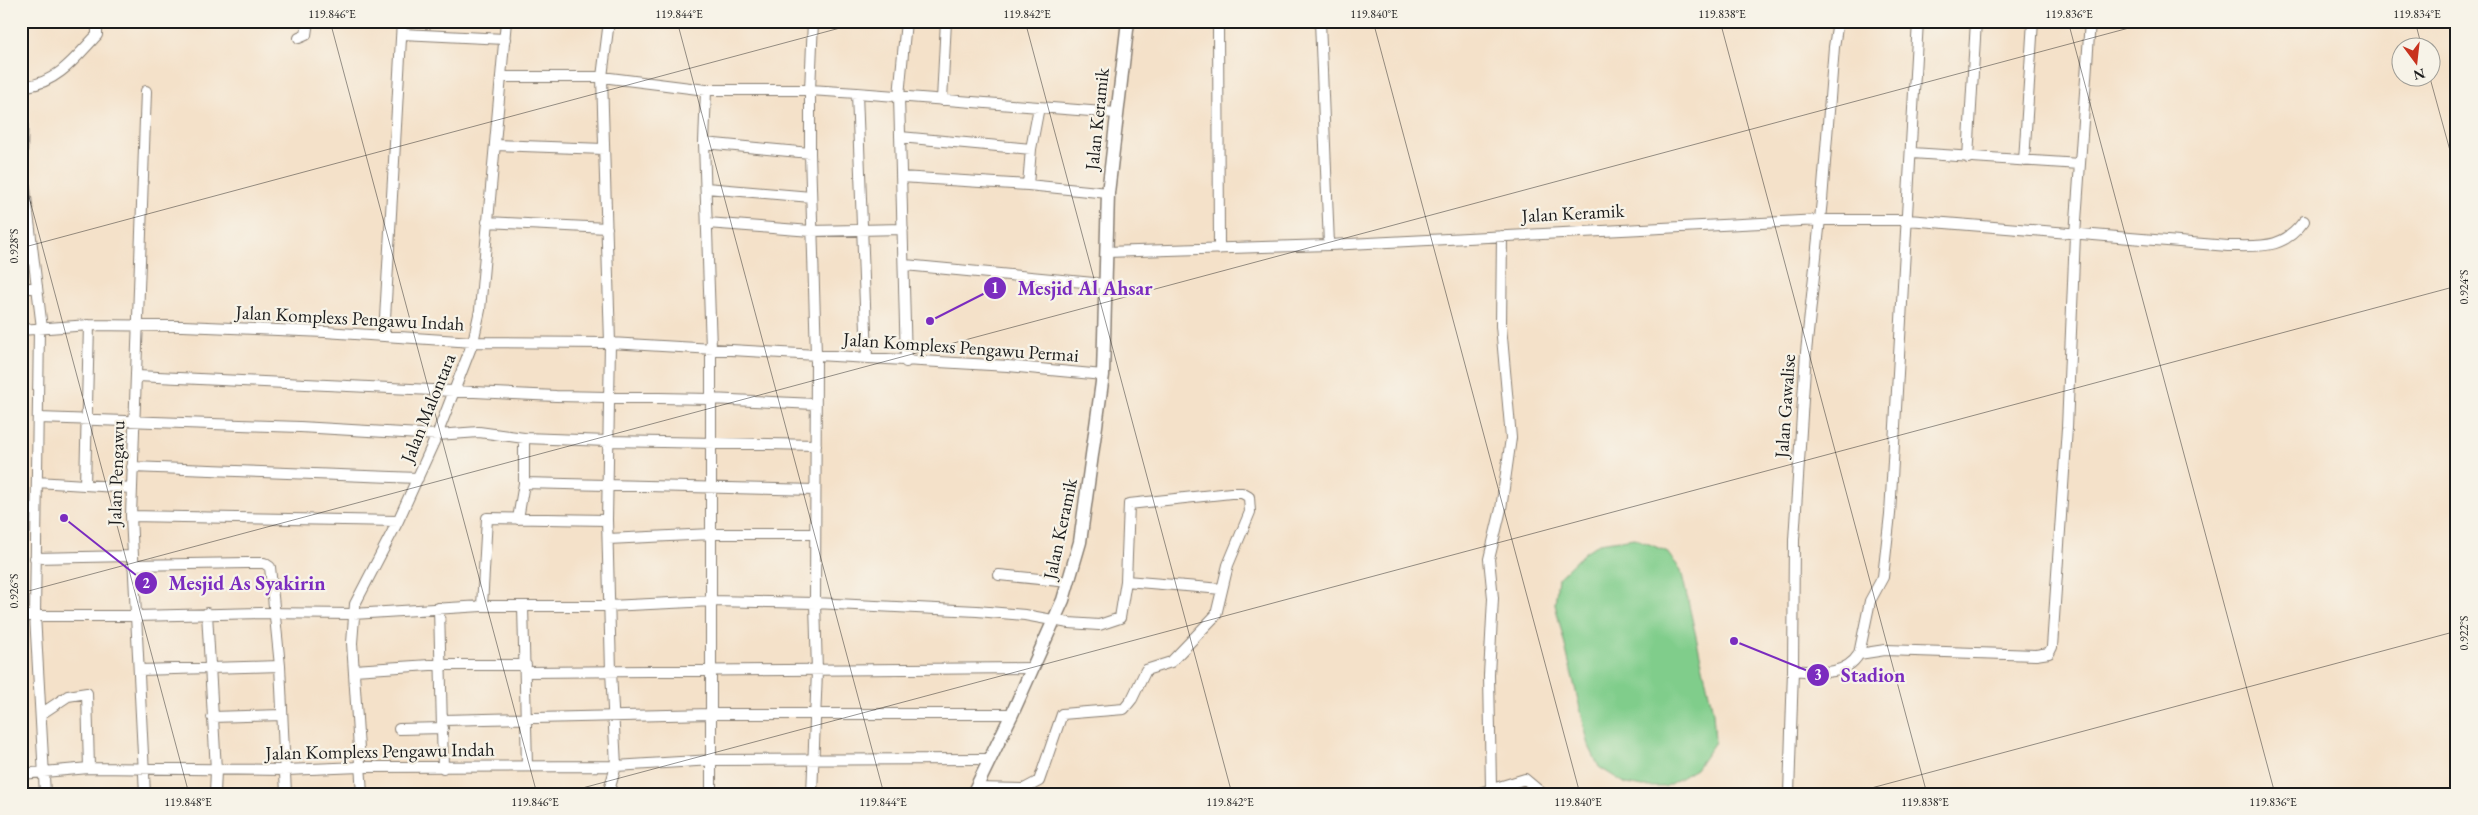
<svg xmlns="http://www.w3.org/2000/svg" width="2478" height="815" font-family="'EB Garamond',serif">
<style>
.green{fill:#80cd8b;stroke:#4e7454}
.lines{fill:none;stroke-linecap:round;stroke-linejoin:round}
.minor-casing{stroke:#887e72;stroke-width:12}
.tertiary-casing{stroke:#887e72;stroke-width:15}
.minor{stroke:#fff;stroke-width:10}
.tertiary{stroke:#fff;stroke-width:12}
.ticks{fill:none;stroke:#1c1c1c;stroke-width:1;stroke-opacity:0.45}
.labels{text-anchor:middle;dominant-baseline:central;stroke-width:4.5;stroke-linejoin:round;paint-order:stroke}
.street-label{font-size:19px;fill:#1c1c1c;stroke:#f7f3e8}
.leader{fill:none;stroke:#7b2cbf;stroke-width:2}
.callout-dot{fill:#7b2cbf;stroke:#f7f3e8;stroke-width:2}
.mark-label{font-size:15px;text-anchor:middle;font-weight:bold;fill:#fff}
.callout-label{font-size:20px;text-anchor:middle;font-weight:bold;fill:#7b2cbf;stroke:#f7f3e8;stroke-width:4.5;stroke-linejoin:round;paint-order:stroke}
.neatline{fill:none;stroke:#1c1c1c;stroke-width:2}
.ticks-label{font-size:12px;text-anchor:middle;fill:#1c1c1c}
</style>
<rect width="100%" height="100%" fill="#f7f3e8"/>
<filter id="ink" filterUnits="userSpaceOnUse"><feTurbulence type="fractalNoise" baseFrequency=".02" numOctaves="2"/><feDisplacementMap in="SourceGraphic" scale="10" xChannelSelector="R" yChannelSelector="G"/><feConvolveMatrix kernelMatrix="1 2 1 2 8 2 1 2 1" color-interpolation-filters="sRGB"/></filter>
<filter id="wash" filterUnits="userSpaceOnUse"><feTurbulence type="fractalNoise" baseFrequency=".0096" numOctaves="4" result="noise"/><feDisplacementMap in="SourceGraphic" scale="20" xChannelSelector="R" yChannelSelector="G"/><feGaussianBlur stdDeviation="1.12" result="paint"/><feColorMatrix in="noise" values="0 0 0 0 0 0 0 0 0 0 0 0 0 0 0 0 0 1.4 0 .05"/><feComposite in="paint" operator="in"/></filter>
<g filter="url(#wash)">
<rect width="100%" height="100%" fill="#f4e1c9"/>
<path class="green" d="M1634,538L1666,551L1681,570L1713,712L1715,742L1696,769L1665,787H1643L1626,784L1599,767L1589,746L1555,604L1558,578L1584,553L1599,543Z"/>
</g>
<g filter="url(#ink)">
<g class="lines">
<g class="minor-casing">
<path id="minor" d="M906,21L899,96L906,362
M1218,21L1219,249
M1320,21L1329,245
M402,34L505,39
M299,38L306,35L308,21
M501,77H602L706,90H810L857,93L1116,113
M706,90L704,143L711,348V794
M857,93L867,358
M942,100L946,21
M900,137L1031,149
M704,143L810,153
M495,145L604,149
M1912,153L2080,164
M1968,158L1976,21
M2024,161L2033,21
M901,177L1028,185L1108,193
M1028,185L1031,149L1039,107
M706,188L811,197
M487,222L607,228
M707,223L811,231L903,229
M1106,252L1329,245L1819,220H1908L2228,246C2261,246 2283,250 2304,221
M905,265L1104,284
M21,290L37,286
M42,328L22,164L23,91L27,86C58,82 76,57 97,35V21
M39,329L35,615L45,794
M21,330L89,325L183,326L325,332L473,342L610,343L1008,366L1103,375
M384,336L402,21
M137,376L556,396L710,399L815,404
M39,418L300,427L437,435L479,432L524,438L608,441L816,445
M524,438V483
M132,467L418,478
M37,482L132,488
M85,485L89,325
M131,516L398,521
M518,519L524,483L815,490
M608,539L711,534H815
M35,558L131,556
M132,565L247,563H264L270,567L280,666L286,794
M999,575L1069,582
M482,606L487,518L607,520
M523,606L527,766
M439,608L443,768
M207,613L216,770L215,794
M21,616H136L261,613L353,614L482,606H609L712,601L815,603L977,611L1025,615L1069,623L1099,625L1120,618L1126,581L1222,589
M1859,654L1885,650L2036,655L2049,653L2052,647L2067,428L2075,235L2090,21
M139,670L280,666
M354,670L430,665H526
M1793,670C1817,672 1844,678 1859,654L1870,601L1883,577L1890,514L1918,21
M526,672L1032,668
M41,714L68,696L87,693L89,768
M212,717L282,715
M443,720L712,714H1012
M399,729L443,728
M21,774L89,768L286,770L360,767L616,766L712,760L988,759
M975,788L1024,789L1039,781L1062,714L1124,709L1132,699L1146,670L1171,662L1216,615L1228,565L1250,512L1249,497L1242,493H1231L1129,504L1126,581
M1491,788L1489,675L1493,598L1489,559L1501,509L1511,438L1501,326L1502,236
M145,794L131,516L146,91
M362,794L352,643L355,604L398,521L437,435L473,342L480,310L506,21
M608,794L616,766L611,671L607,520L610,343L602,77L609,21
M812,794L817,671L815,603L816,355L810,153V90L813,21
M1476,794L1525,779L1543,794
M1789,794L1793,670L1794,540L1806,352L1822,200L1834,47L1838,21"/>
</g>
<g class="tertiary-casing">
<path id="tertiary" d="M973,794L1012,714L1063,600L1080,542L1103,375L1108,193L1128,21"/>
</g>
<use href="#minor" class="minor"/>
<use href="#tertiary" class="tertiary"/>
</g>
</g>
<path class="ticks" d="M330,21L537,794M677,21L884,794M1025,21L1232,794M1373,21L1580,794M1720,21L1927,794M2068,21L2275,794M2415,21L2422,48M2430,78L2457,176M21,167L189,794M21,248L866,21M21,593L2155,21M560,794L2457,286M1849,794L2457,631"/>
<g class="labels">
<g class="street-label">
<text transform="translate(1097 119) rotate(-84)">Jalan Keramik</text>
<text transform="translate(1573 213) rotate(-3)">Jalan Keramik</text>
<text transform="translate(350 318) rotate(3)">Jalan Komplexs Pengawu Indah</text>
<text transform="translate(961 347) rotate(4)">Jalan Komplexs Pengawu Permai</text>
<text transform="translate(1785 406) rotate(-86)">Jalan Gawalise</text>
<text transform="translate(428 408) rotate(-68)">Jalan Malontara</text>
<text transform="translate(116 473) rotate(-88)">Jalan Pengawu</text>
<text transform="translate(1060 529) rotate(-78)">Jalan Keramik</text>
<text transform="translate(380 751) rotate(-1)">Jalan Komplexs Pengawu Indah</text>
</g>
</g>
<path class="leader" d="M930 321L995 288M64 518L146 583M1734 641L1818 675"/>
<g class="callout-dot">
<circle cx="930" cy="321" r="5"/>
<circle cx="64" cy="518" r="5"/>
<circle cx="1734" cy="641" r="5"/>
<circle cx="995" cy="288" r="12"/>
<circle cx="146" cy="583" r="12"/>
<circle cx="1818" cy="675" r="12"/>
</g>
<g class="mark-label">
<text x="995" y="293">1</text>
<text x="146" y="588">2</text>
<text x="1818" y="680">3</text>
</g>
<g class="callout-label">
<text x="1085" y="295">Mesjid Al Ahsar</text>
<text x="247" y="590">Mesjid As Syakirin</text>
<text x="1873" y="682">Stadion</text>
</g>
<rect width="2478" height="815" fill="none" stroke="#f7f3e8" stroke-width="55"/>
<g transform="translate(2416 62) rotate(165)"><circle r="24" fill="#f7f3e8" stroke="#9f9d96"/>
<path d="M0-4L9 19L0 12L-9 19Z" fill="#c8321e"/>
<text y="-8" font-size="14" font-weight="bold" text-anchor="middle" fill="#1c1c1c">N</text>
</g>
<rect x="28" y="28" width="2422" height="760" class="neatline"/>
<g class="ticks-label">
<text x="332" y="18">119.846°E</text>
<text x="679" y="18">119.844°E</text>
<text x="1027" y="18">119.842°E</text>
<text x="1374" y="18">119.840°E</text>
<text x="1722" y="18">119.838°E</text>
<text x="2069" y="18">119.836°E</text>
<text x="2417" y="18">119.834°E</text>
<text transform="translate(14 246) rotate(-90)" y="4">0.928°S</text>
<text transform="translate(2464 287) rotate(-90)" y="4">0.924°S</text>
<text transform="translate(14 591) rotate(-90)" y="4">0.926°S</text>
<text transform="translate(2464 633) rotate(-90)" y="4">0.922°S</text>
<text x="188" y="806">119.848°E</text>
<text x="535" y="806">119.846°E</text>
<text x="883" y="806">119.844°E</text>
<text x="1230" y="806">119.842°E</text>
<text x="1578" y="806">119.840°E</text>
<text x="1925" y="806">119.838°E</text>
<text x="2273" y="806">119.836°E</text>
</g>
</svg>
